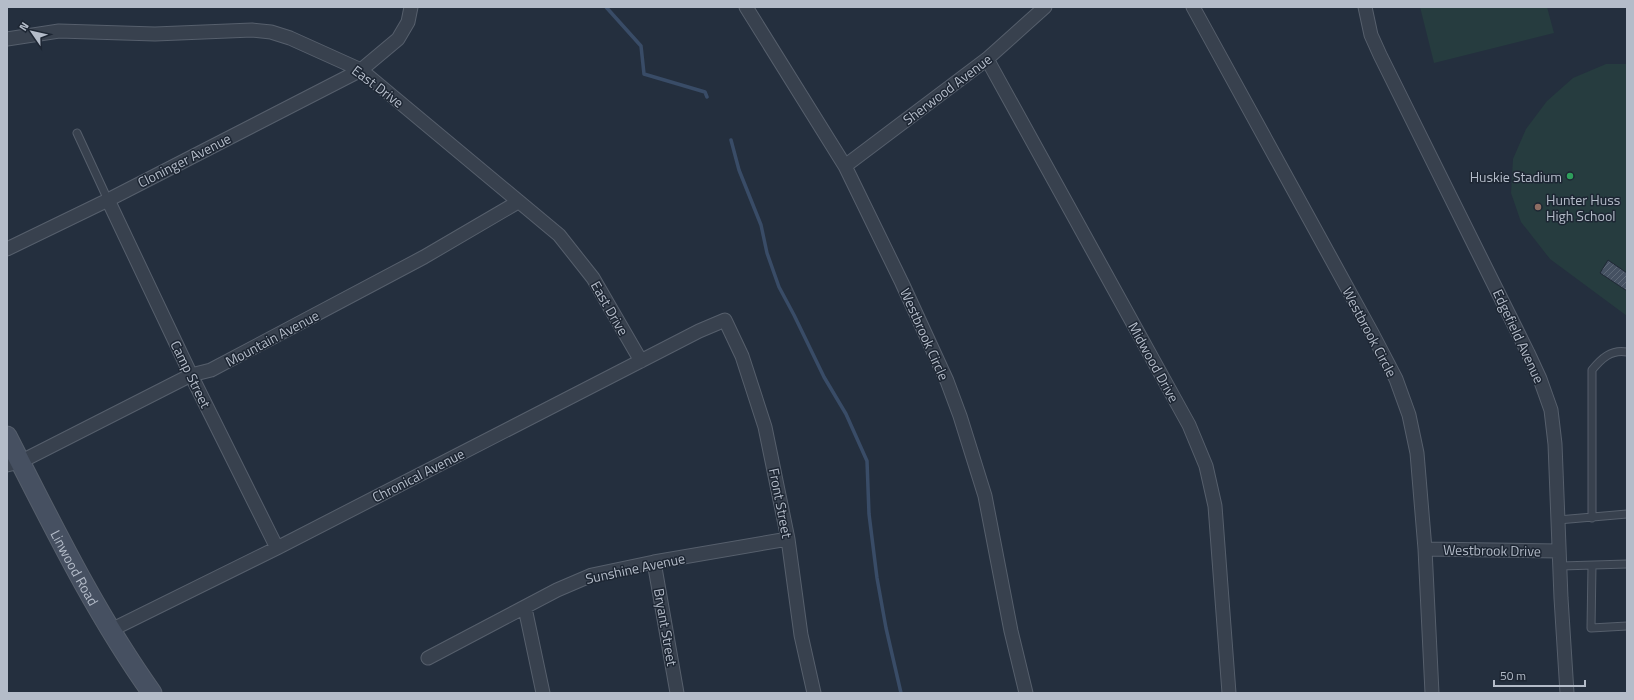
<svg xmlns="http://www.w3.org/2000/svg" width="1634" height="700" font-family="'Titillium Web',sans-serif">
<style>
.garden{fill:#263c3f}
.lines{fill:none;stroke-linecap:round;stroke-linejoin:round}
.stream{stroke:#394c67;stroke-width:3.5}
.building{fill:url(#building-hatch);stroke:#1f2835}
.lane-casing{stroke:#565f6c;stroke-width:9}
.street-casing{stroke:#565f6c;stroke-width:15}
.secondary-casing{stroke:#565f6c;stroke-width:21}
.lane{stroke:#38414e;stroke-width:7}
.street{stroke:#38414e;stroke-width:13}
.secondary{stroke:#465061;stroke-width:19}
.leisure-dot{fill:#2e9e5b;stroke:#1d2633;stroke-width:1.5}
.education-dot{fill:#8d6e63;stroke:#1d2633;stroke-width:1.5}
.labels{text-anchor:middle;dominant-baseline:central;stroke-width:3;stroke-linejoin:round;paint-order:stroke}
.street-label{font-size:14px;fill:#b4bcc9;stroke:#1d2633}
.poi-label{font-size:14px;fill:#b4bcc9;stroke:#1d2633;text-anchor:end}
</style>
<defs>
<pattern id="building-hatch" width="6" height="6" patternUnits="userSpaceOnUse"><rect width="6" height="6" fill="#455162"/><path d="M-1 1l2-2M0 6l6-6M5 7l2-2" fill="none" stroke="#5d6877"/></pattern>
</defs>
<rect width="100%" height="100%" fill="#242f3e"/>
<path class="garden" d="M1420,7H1547L1554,33L1434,63Z
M1606,64H1627V316L1550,259L1521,222L1511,193L1513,159L1526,129L1547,101L1573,78Z"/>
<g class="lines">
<path class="stream" d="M606,7L641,46L644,74L705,92L707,97
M731,140L739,170L761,225L767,253L779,287L794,315L824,377L846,414L867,461L869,514L877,578L886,628L901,693"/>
</g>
<path class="building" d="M1608,260L1627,273V291L1600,273Z"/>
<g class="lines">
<g class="lane-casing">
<path id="lane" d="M77,133L108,200
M1592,518V370C1601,359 1611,349 1627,352
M1558,520L1627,514
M1561,566L1627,564
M1592,566L1591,628L1627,626"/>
</g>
<g class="street-casing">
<path id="street" d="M746,7L845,166L902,283L947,381L960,416L985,496L1011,631L1026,693
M1193,7L1372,333L1396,379L1409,415L1417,453L1425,549L1432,693
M1365,7L1371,35L1380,55L1528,353L1540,379L1551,410L1555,444L1561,598L1567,693
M7,39L59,31L155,34L252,30L271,32L290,38L361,70L559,235L593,278L641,361
M987,59L1189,425L1206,466L1215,506L1229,693
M845,166L987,59L1045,7
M108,200L191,375L277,548
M7,249L108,200L361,70L398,39L408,22L411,7
M7,465L20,462L191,375L211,370L424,257L518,202
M1425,549L1559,551
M654,562L677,693
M525,608L543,693
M111,630L277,548L699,331L725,320L742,356L765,427L788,539L801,635L814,693
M428,658L557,590L592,575L654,562L788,539"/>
</g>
<g class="secondary-casing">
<g id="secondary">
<path id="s1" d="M7,436C52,524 95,613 152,693"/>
</g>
</g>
<use href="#lane" class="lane"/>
<use href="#street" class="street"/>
<use href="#secondary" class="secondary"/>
</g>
<circle class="leisure-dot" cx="1570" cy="176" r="4"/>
<circle class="education-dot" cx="1538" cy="207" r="4"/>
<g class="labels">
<g class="street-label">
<text transform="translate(378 86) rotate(37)">East Drive</text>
<text transform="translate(947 89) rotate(-37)">Sherwood Avenue</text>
<text transform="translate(184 160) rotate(-27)">Cloninger Avenue</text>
<text transform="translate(610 308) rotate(60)">East Drive</text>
<text transform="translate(1370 332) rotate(62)">Westbrook Circle</text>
<text transform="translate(925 334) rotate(66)">Westbrook Circle</text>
<text transform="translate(1519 336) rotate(65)">Edgefield Avenue</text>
<text transform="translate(272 338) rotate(-28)">Mountain Avenue</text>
<text transform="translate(1154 362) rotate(61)">Midwood Drive</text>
<text transform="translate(191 374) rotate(64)">Camp Street</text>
<text transform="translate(418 475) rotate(-27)">Chronical Avenue</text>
<text transform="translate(781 503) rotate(79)">Front Street</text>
<text transform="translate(1492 550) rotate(1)">Westbrook Drive</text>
<text stroke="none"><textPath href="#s1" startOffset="148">Linwood Road</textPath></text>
<text transform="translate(635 568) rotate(-12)">Sunshine Avenue</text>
<text transform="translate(666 627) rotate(80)">Bryant Street</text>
</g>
<g class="poi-label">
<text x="1562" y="176">Huskie Stadium</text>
<text x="1546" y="199" text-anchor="start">Hunter Huss<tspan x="1546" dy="16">High School</tspan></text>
</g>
</g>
<rect width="1634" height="700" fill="none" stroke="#b4bcc9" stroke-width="16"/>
<g transform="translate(32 32) rotate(304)" stroke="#1d2633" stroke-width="3" paint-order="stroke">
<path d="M0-3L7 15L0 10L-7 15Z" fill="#b4bcc9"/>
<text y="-6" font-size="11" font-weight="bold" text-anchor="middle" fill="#b4bcc9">N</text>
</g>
<path d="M1494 680v6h91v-6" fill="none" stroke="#b4bcc9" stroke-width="2"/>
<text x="1500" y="680" font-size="12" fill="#b4bcc9" stroke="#1d2633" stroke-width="3" paint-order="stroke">50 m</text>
</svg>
